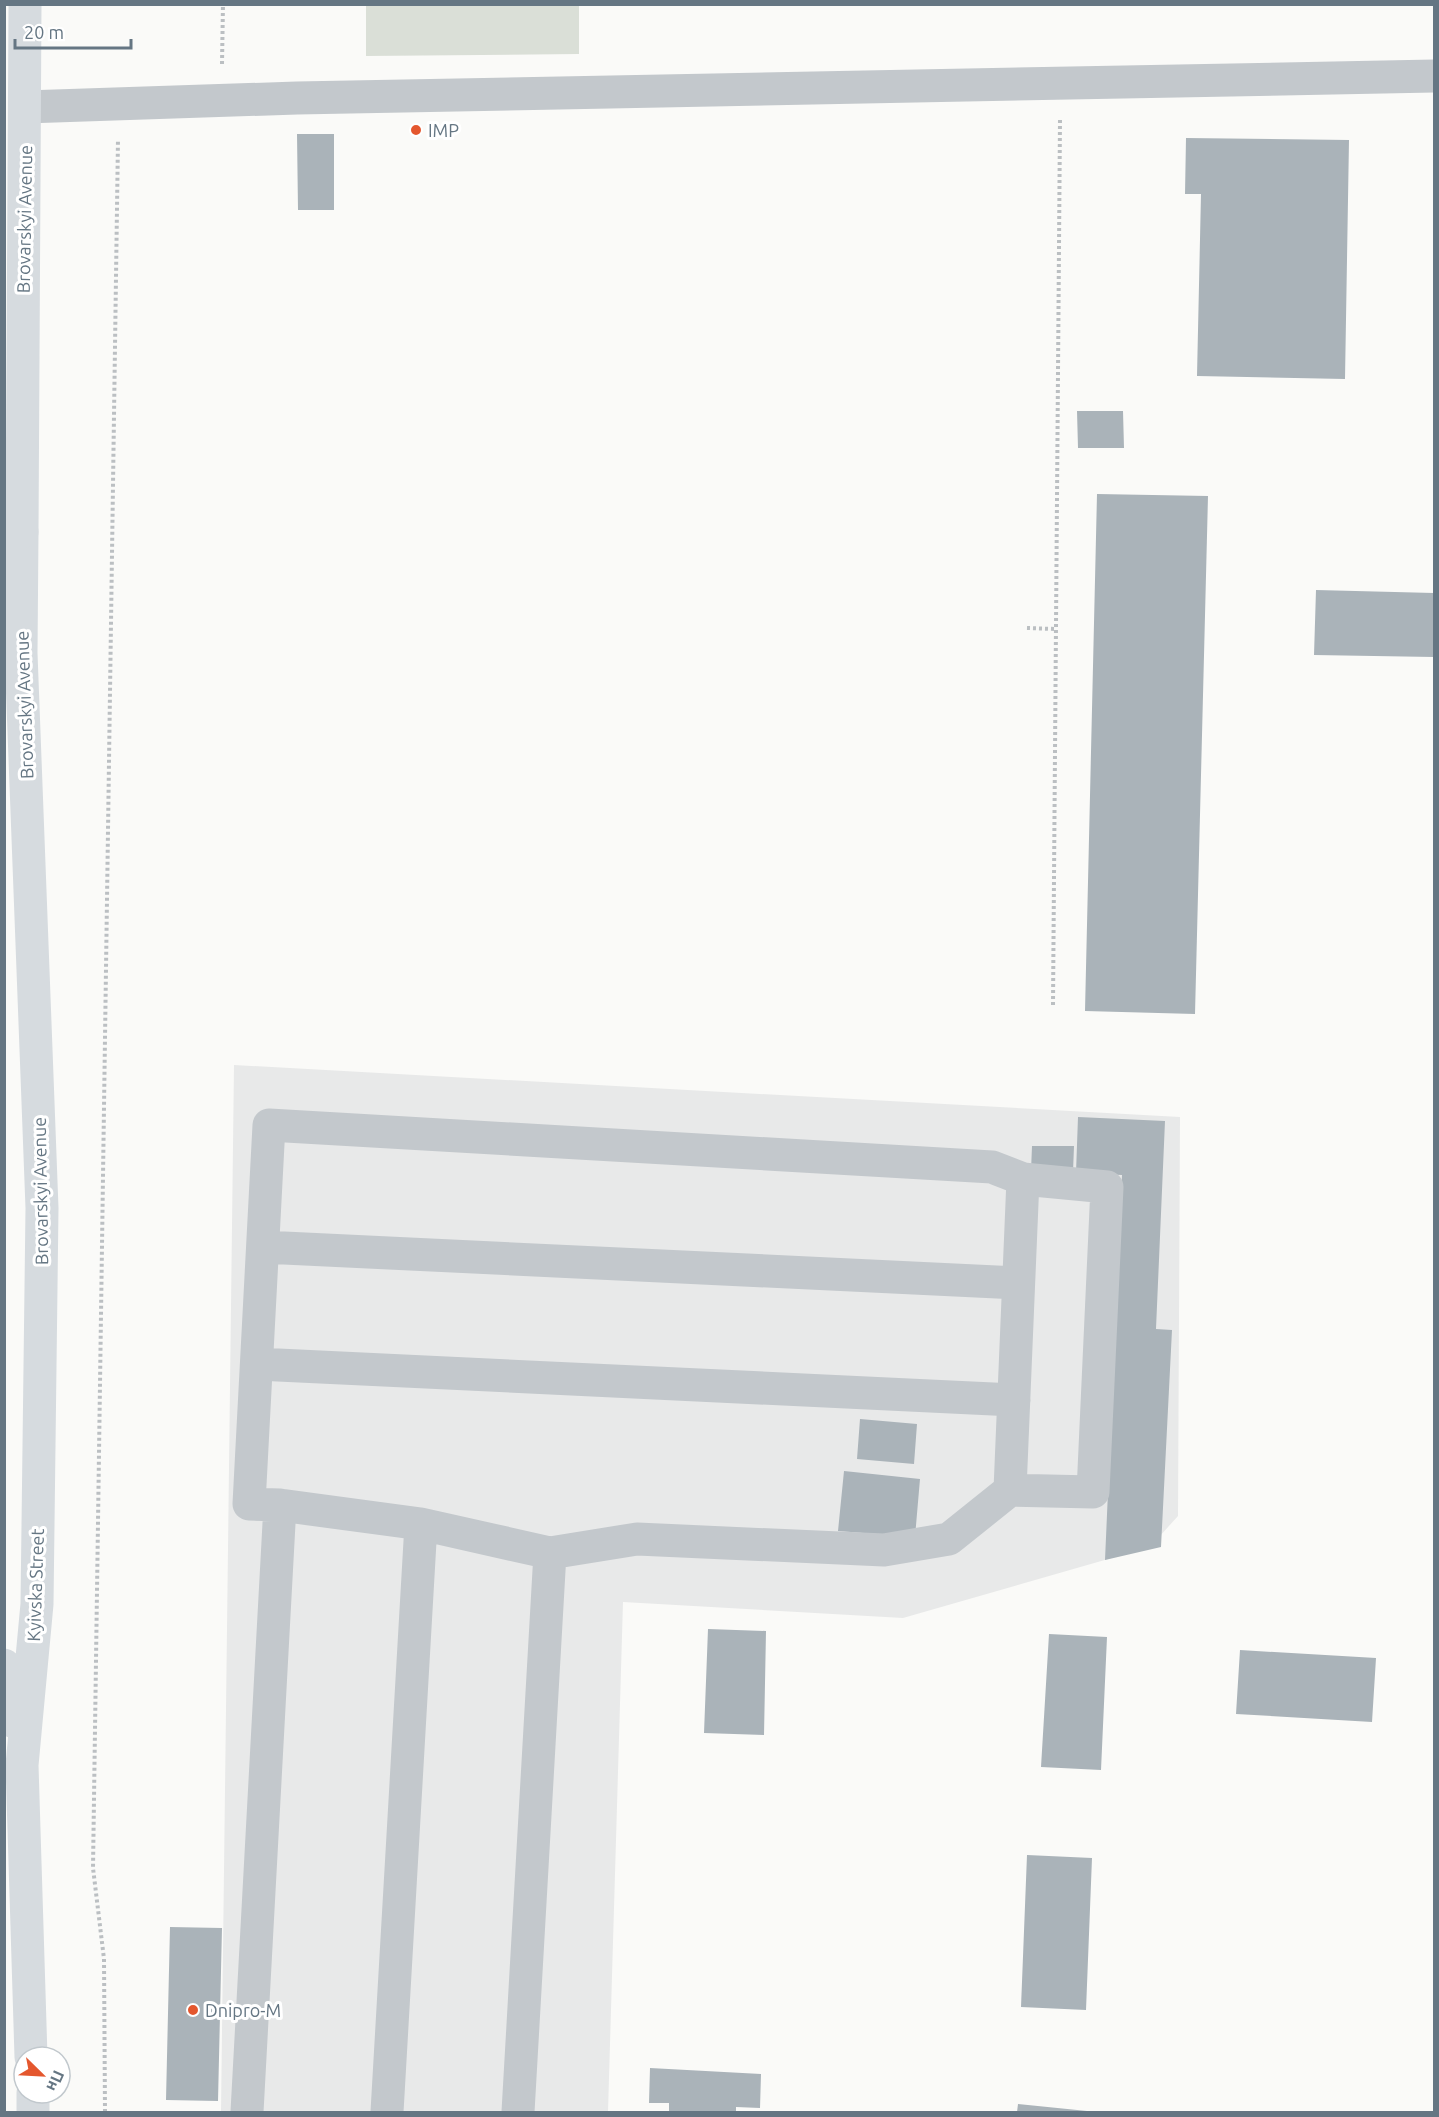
<svg xmlns="http://www.w3.org/2000/svg" width="1439" height="2117" font-family="Ubuntu,sans-serif">
<style>
.built{fill:#e8e9e9}
.green{fill:#dadfd7}
.building{fill:#aab3b9}
.lines{fill:none;stroke-linecap:round;stroke-linejoin:round}
.path{stroke:#bbbfc2;stroke-width:4;stroke-dasharray:3 3;stroke-linecap:butt}
.minor{stroke:#c3c8cc;stroke-width:33}
.major{stroke:#d6dbdf;stroke-width:33}
.highway{stroke:#d6dbdf;stroke-width:33}
.poi-dot{fill:#e4572e;stroke:#fff;stroke-width:2}
.labels{text-anchor:middle;dominant-baseline:central;stroke-width:6;stroke-linejoin:round;paint-order:stroke}
.poi-label{font-size:18px;fill:#657683;stroke:#fff;text-anchor:start}
.street-label{font-size:18px;fill:#657683;stroke:#fff}
</style>
<rect width="100%" height="100%" fill="#fafaf8"/>
<path class="built" d="M234,1065L1180,1117L1178,1516L1150,1547L903,1618L623,1602L608,2112H221Z"/>
<path class="green" d="M366,5H579V54L366,56Z"/>
<path class="building" d="M297,134H334V210H298Z
M1186,138L1349,140L1345,379L1197,376L1201,194H1185Z
M1077,411H1123L1124,448H1078Z
M1097,494L1208,496L1195,1014L1085,1011Z
M1316,590L1434,593V657L1314,655Z
M1078,1117L1165,1121L1156,1329L1172,1330L1161,1547L1105,1560L1122,1175L1076,1173Z
M1032,1146H1074L1073,1172L1031,1171Z
M860,1419L917,1424L914,1464L857,1459Z
M844,1471L920,1479L915,1537L838,1531Z
M708,1629L766,1631L764,1735L704,1733Z
M1049,1634L1107,1637L1101,1770L1041,1767Z
M1240,1650L1376,1658L1372,1722L1236,1714Z
M1027,1855L1092,1858L1086,2010L1021,2007Z
M170,1927L222,1928L218,2101L166,2100Z
M650,2068L761,2074L760,2108L736,2107V2112H669V2103H649Z
M1018,2104L1087,2111V2112H1017Z"/>
<g class="lines">
<path class="path" d="M222,64L223,4
M1027,628L1055,629
M1053,1005L1060,120
M105,2112L104,1959L93,1868L118,139"/>
<path class="minor" d="M25,107L297,98L1434,76
M263,1247L1018,1283
M257,1364L1014,1400
M421,1524L280,1505L249,1504L269,1125L992,1167L1023,1179L1107,1187L1093,1492L1010,1490
M247,2112L280,1505
M387,2112L421,1524L550,1553L637,1539L884,1550L949,1539L1010,1490L1023,1179
M518,2112L550,1553"/>
<path class="major" d="M22,532L21,653L42,1208L37,1604L22,1765L31,2057
M4,1665L14,1722
M33,2093V2112"/>
<path class="highway" d="M4,532H22L25,4"/>
</g>
<g class="poi-dot">
<circle cx="416" cy="130" r="6"/>
<circle cx="193" cy="2010" r="6"/>
</g>
<g class="labels">
<g class="poi-label">
<text x="428" y="130">ІМР</text>
<text x="205" y="2010">Dnipro-M</text>
</g>
<g class="street-label">
<text transform="translate(24 219) rotate(-89)">Brovarskyi Avenue</text>
<text transform="translate(24 705) rotate(-92)">Brovarskyi Avenue</text>
<text transform="translate(40 1191) rotate(-91)">Brovarskyi Avenue</text>
<text transform="translate(35 1585) rotate(-88)">Kyivska Street</text>
</g>
</g>
<rect width="1439" height="2117" fill="none" stroke="#657683" stroke-width="12"/>
<g transform="translate(42 2075) rotate(114)"><circle r="28" fill="#ffffff" stroke="#c1c8cd" stroke-width="1.5"/>
<path d="M0-4.5L10 22L0 15L-10 22Z" fill="#e4572e"/>
<text y="-9" font-size="16" font-weight="bold" text-anchor="middle" fill="#657683">Пн</text>
</g>
<path d="M15 39v9h116v-9" fill="none" stroke="#657683" stroke-width="3"/>
<text x="24" y="39" font-size="18" fill="#657683" stroke="#ffffff" stroke-width="4.5" paint-order="stroke">20 m</text>
</svg>
